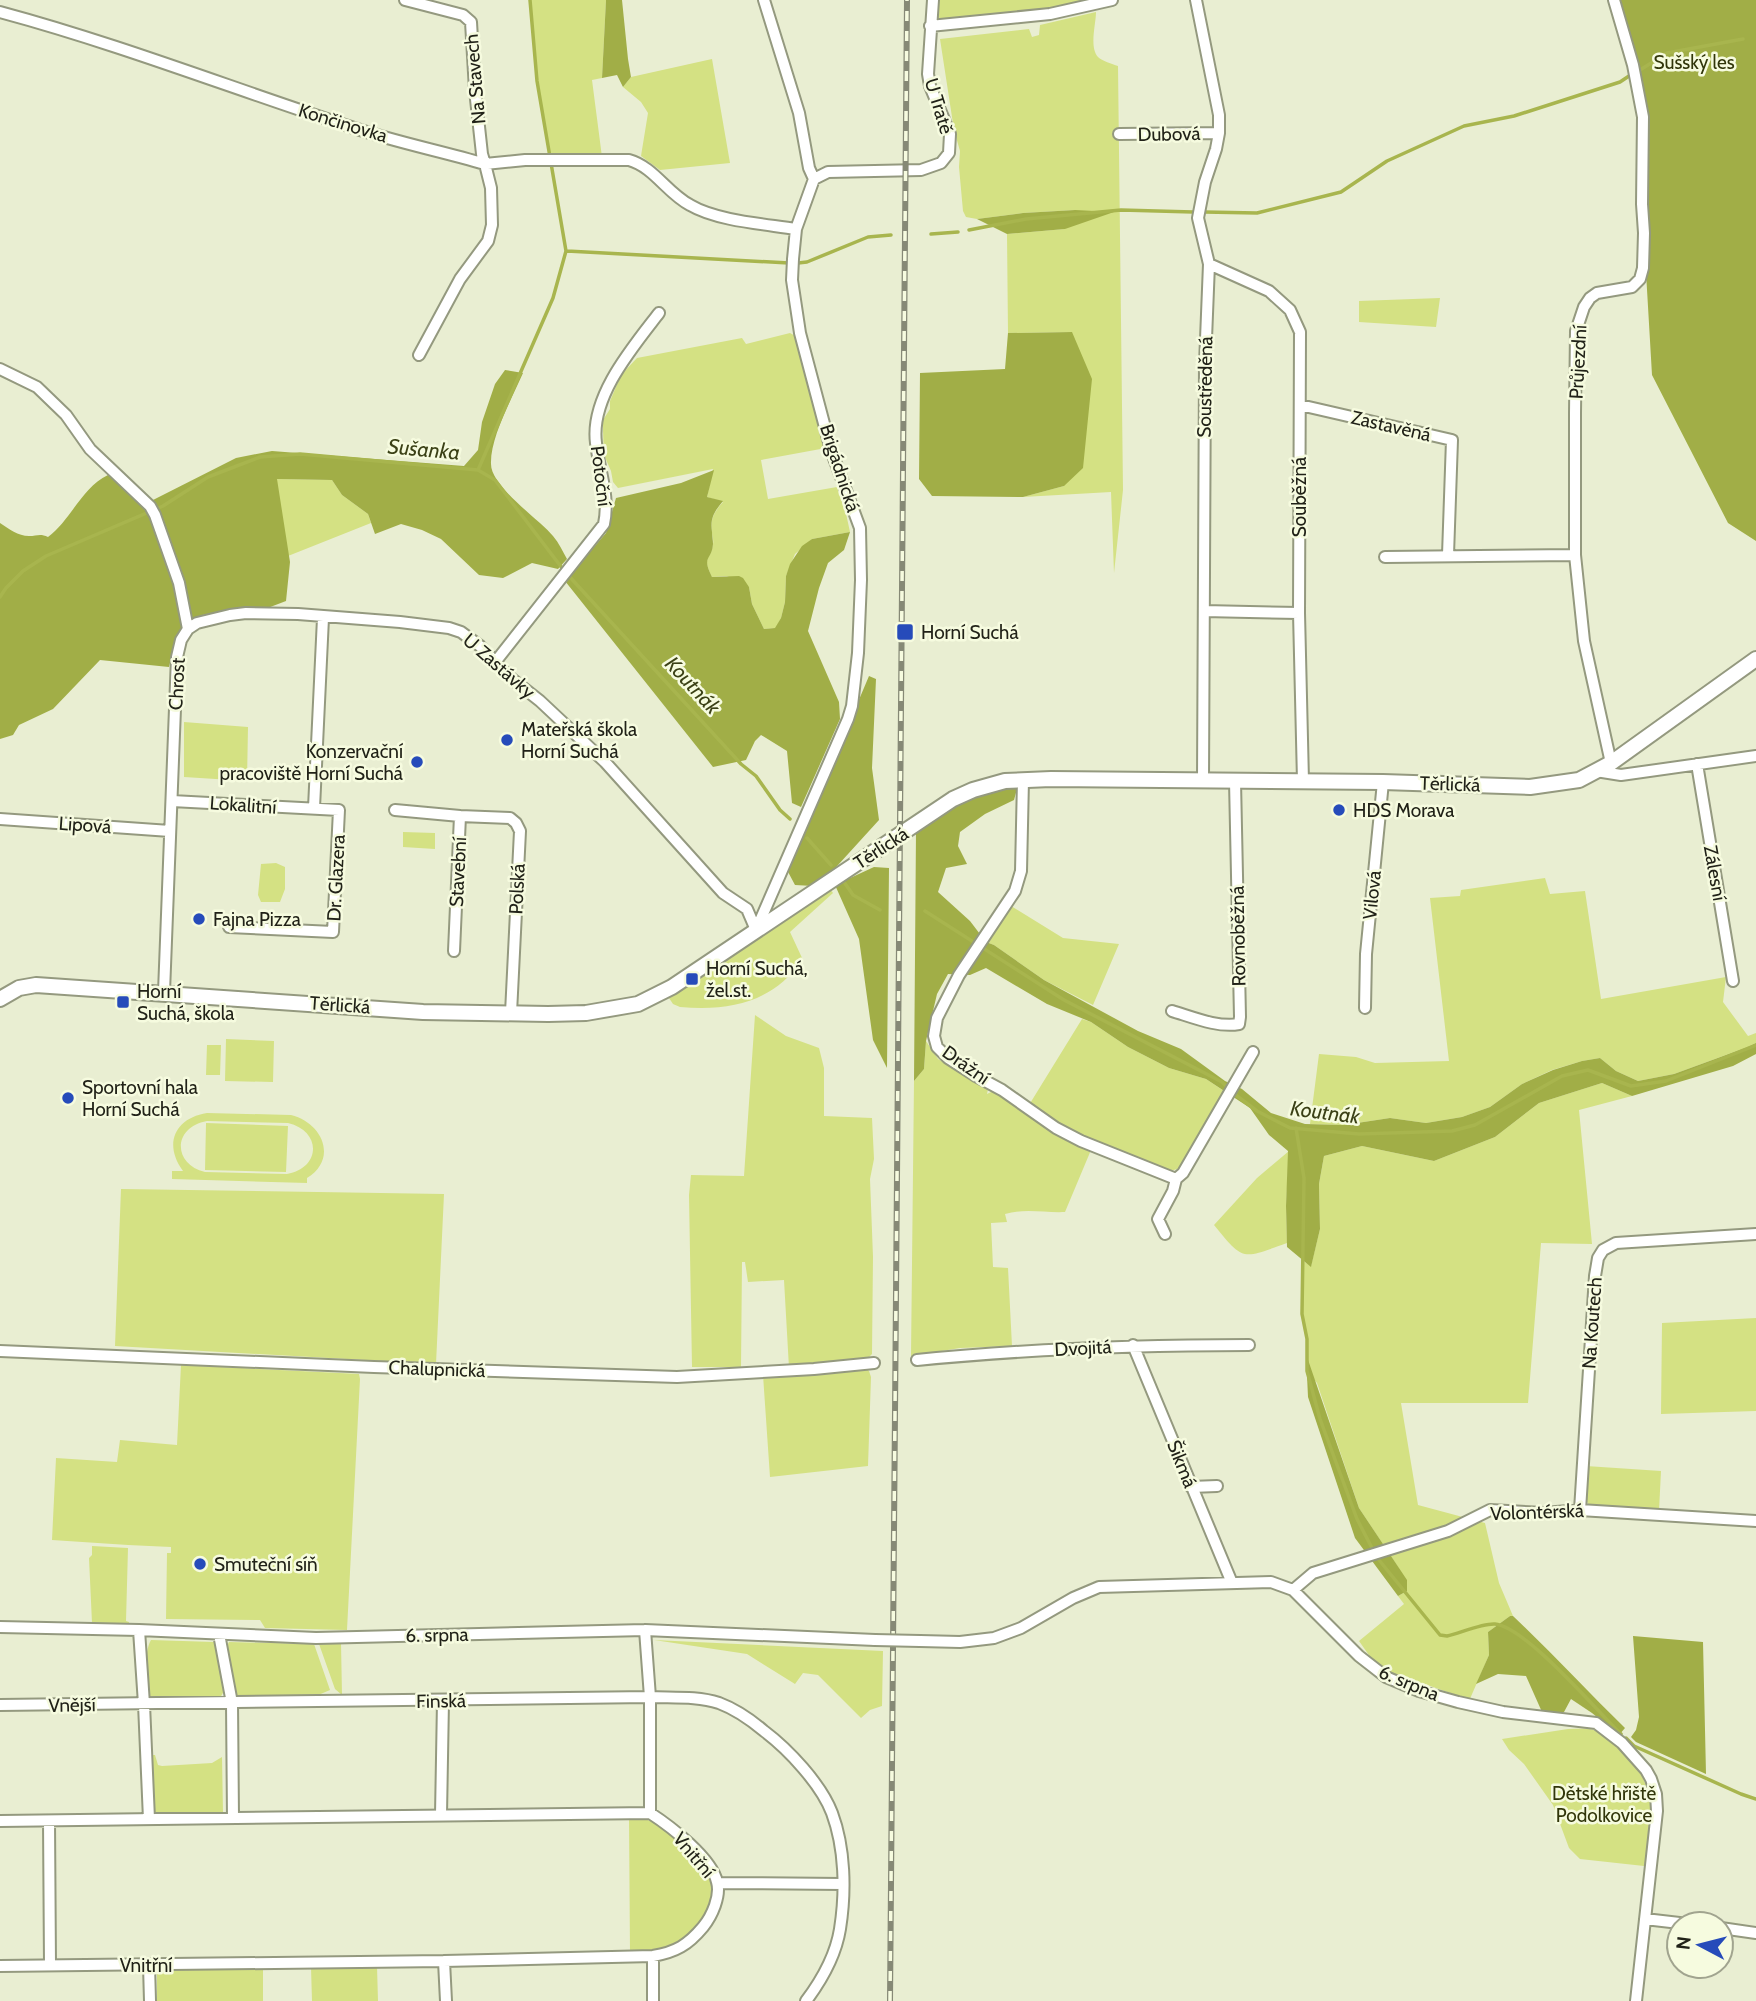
<svg xmlns="http://www.w3.org/2000/svg" width="1756" height="2001" font-family="Cabin,sans-serif">
<style>
.green{fill:#d4e183;fill-rule:evenodd}
.forest{fill:#a1ae47}
.lines{fill:none;stroke-linecap:round;stroke-linejoin:round}
.stream{stroke:#a8b54e;stroke-width:3.5}
.minor-casing{stroke:#94997f;stroke-width:14}
.major-casing{stroke:#94997f;stroke-width:18}
.minor{stroke:#fff;stroke-width:10}
.major{stroke:#fff;stroke-width:14}
.rail-casing{stroke:#868976;stroke-width:6}
.rail{stroke:#f6fbdf;stroke-width:3.5;stroke-dasharray:10;stroke-linecap:butt}
.minor-bridge-casing{stroke:#94997f;stroke-width:14;stroke-linecap:butt}
.minor-bridge{stroke:#fff;stroke-width:10}
.poi-dot{fill:#264bba;stroke:#f6fbdf;stroke-width:2.5}
.labels{text-anchor:middle;dominant-baseline:central;stroke-width:5;stroke-linejoin:round;paint-order:stroke}
.park-label{font-size:19px;fill:#31360a;stroke:#f6fbdf}
.street-label{font-size:19px;fill:#212218;stroke:#f6fbdf}
.poi-label{font-size:19px;fill:#212218;stroke:#f6fbdf;text-anchor:start}
.water-label{font-size:21px;font-style:italic;fill:#3b4116;stroke:#f6fbdf}
</style>
<rect width="100%" height="100%" fill="#e9eed2"/>
<path class="green" d="M530,0H606L602,78L592,80L602,157L550,158L537,81Z
M935,0H1098L1050,12L939,20L934,13Z
M1096,12C1096,24 1089,47 1098,57C1102,61 1112,64 1118,66L1123,490L1114,573L1111,492L1023,497L1064,486L1072,332L1008,333L1007,234L1065,229L1075,210L1023,213L977,219L966,217L963,211L959,167L960,151L954,130L940,39L1029,29L1032,37L1039,35L1040,25Z
M712,59L730,163L660,170L641,156L648,113L641,102L623,87L631,77Z
M1440,298L1436,327L1359,322V301Z
M790,333L797,337L826,448L761,460L768,499L837,487L845,509L850,532L812,539L795,554L786,576L785,602L781,618L776,628L764,629L752,604L749,587L727,576L712,577C701,555 711,561 713,544C714,540 712,537 712,533C710,519 714,512 723,502L707,497L713,469L618,488L613,482L611,471L604,455L603,431V420L610,409V401L621,375L637,358L742,338L746,344Z
M276,479L332,480L342,495L368,514L371,523L288,556Z
M184,722L248,727L247,781L184,777Z
M403,832L435,833V849L403,847Z
M276,863L285,867V889L280,902H261L258,895L261,864Z
M1545,878L1550,894L1585,891L1601,999L1726,977L1723,1002L1748,1036L1756,1033V1043L1748,1047L1674,1074L1638,1081L1616,1071L1600,1058L1582,1061L1552,1070L1522,1084L1490,1107L1462,1117L1426,1123L1390,1118L1344,1125L1310,1124L1319,1054L1356,1057L1375,1063L1449,1061L1430,898L1460,896L1461,890Z
M830,889L833,893L790,932L803,960C771,1003 731,1011 680,1007L673,1004L669,998Z
M1011,906L1063,938L1119,944L1093,1005L1044,980L994,945L986,942Z
M755,1015L786,1036L819,1048L824,1068V1116L872,1118L874,1159L870,1179L873,1257L872,1354L867,1359L789,1368L784,1280L748,1282L745,1262H742L741,1367H692L689,1195L691,1175L744,1176Z
M1082,1019L1091,1022L1128,1047L1169,1068L1206,1079L1224,1091L1182,1168L1165,1172L1087,1139L1057,1124L1029,1105Z
M226,1039L274,1041L273,1082L225,1081Z
M926,1041L938,1059L988,1089L987,1094L991,1092H996L1042,1125L1091,1150L1065,1212C1045,1213 1025,1208 1005,1214L1007,1222L991,1223L993,1267L1008,1268L1012,1346L960,1348L911,1356L914,1081L924,1069Z
M207,1045H221L220,1075H206Z
M1602,1083L1632,1096L1579,1110L1592,1244L1541,1243L1528,1403H1401L1418,1505L1485,1523L1499,1583L1513,1616H1510L1488,1632L1489,1655L1466,1708L1456,1695L1387,1671L1371,1658L1359,1641L1404,1604L1398,1596L1407,1591L1398,1567L1359,1508L1317,1383L1307,1371V1339L1302,1314L1303,1261L1311,1266L1320,1229L1319,1184L1324,1156L1362,1146L1434,1161L1495,1137L1539,1103Z
M207,1113L291,1115C323,1123 338,1159 307,1178V1183L172,1179V1171H183C163,1144 175,1118 207,1113ZM207,1121L288,1123C322,1131 321,1168 287,1174L205,1172C172,1164 173,1127 207,1121Z
M206,1123L288,1126L286,1172L205,1170Z
M1289,1151L1286,1206L1287,1243C1242,1259 1244,1262 1214,1225L1257,1178Z
M121,1189L444,1194L436,1364L115,1346Z
M1756,1318V1411L1661,1414L1662,1323Z
M181,1365L359,1374L360,1379L347,1630L265,1628L260,1620L166,1619L167,1553H171V1547L128,1545L52,1540L56,1458L117,1462L120,1440L177,1445Z
M864,1367L869,1371L871,1377L868,1466L770,1477L763,1375Z
M1586,1466L1661,1471L1659,1511L1590,1507L1584,1497Z
M92,1546L128,1548L126,1621L129,1622V1625L92,1623L89,1558L92,1555Z
M151,1640L214,1642L220,1649L224,1691L220,1698H150C144,1686 144,1651 151,1640Z
M654,1640L883,1651L882,1706L870,1710L861,1718L818,1675L803,1673L795,1684L747,1654Z
M229,1642L314,1644L330,1690L316,1696L240,1697L234,1695L229,1677L227,1646Z
M341,1643L342,1695L335,1689L319,1644Z
M1568,1729C1575,1729 1583,1728 1590,1729C1622,1737 1647,1775 1652,1806C1655,1822 1649,1850 1644,1866L1580,1859L1569,1848L1553,1805L1524,1764L1509,1750L1502,1739Z
M150,1755H155L158,1765L162,1766L212,1763L222,1757L223,1813L157,1816L153,1811Z
M629,1818L645,1819L661,1825L704,1866L710,1876L713,1889L711,1902L707,1915L693,1935L659,1953H630Z
M377,1966L378,2001H312L311,1967Z
M157,1969H263V2001H157Z"/>
<path class="forest" d="M606,0H622L628,59L631,77L623,87L617,75L602,78Z
M1614,0H1756V541L1728,523L1652,375L1642,204L1643,117Z
M1075,210L1114,212L1065,229L1007,234L977,219L1023,213Z
M1072,332L1092,379L1083,468L1064,486L1023,497L932,496L919,479L920,373L1005,369L1008,333Z
M505,370L523,373C512,398 490,438 491,464C491,487 539,519 553,536C559,543 563,552 567,559L558,569L532,563L503,578L479,575L441,539L422,530L401,524L375,534L368,514L342,495L332,480L277,479L290,562L286,601L265,609L227,610L203,615L182,628L175,642L169,667L100,660L53,709L19,725L13,735L0,739V523C9,529 18,536 29,536C37,536 40,533 48,537C71,520 82,487 108,475L145,506L153,500L236,458L272,451L464,466L478,450L482,422L495,384Z
M714,470L707,497L723,501C714,512 710,518 712,532C712,536 713,540 713,544C712,561 701,555 712,577L739,576L743,578L749,587L752,604L764,629L775,628L781,618L785,602L786,576L790,564L802,546L812,539L850,532L844,550L828,563L819,588L808,631L839,702L840,719L801,807L792,803L787,751L761,735L755,741L746,760L713,767L565,581L606,533L616,498L681,483Z
M869,676L876,679L872,768L879,820L828,876L813,886L795,885L787,870Z
M1005,787L1017,789L1014,800L985,814L960,832L958,846L967,864L946,868L938,892L970,921L986,942L994,945L1044,980L1138,1031L1181,1049L1225,1081L1242,1089L1271,1113L1305,1124L1344,1125L1390,1118L1426,1123L1462,1117L1490,1107L1522,1084L1553,1070L1582,1061L1600,1058L1616,1071L1638,1081L1674,1074L1748,1047L1756,1043V1054L1733,1066L1632,1096L1602,1083L1539,1103L1495,1137L1434,1161L1362,1146L1324,1156L1319,1184L1320,1229L1311,1267L1287,1247L1286,1206L1288,1151L1269,1135L1250,1108L1206,1079L1169,1068L1128,1047L1091,1022L1047,1004L986,968L970,975L948,974L937,994L926,1041L924,1069L914,1081L916,831L952,806Z
M874,867L889,868L887,1068L873,1040L859,939L835,885Z
M1306,1354L1359,1508L1407,1580V1591L1398,1596L1355,1538L1308,1397Z
M1510,1616H1513C1551,1652 1587,1691 1625,1728L1619,1735L1592,1713L1571,1699L1564,1712H1542L1526,1676L1498,1674L1476,1684L1489,1655L1488,1632Z
M1633,1636L1703,1642L1706,1774L1636,1742L1631,1737L1636,1730L1639,1717Z"/>
<g class="lines">
<path class="stream" d="M1640,70L1667,53L1743,39
M1204,212L1257,213L1341,192L1387,161L1464,126L1514,116L1620,82L1629,76
M969,230L1026,219L1121,210L1193,212
M931,234L958,232
M567,251L789,263
M798,263L807,262L868,237L891,235
M478,470L495,480L562,568
M568,575L741,764L756,776L780,810L790,819
M0,597L6,588L23,571L46,556L163,506L208,477L260,457L300,454L478,470L553,298L566,251L537,81L530,0
M807,838L831,865
M842,879L853,895L880,910
M925,911L1064,1000L1222,1082L1228,1088
M1233,1093L1257,1111L1290,1128L1359,1134L1452,1131L1475,1125L1562,1076L1588,1070L1631,1086L1666,1081L1756,1045
M1296,1128L1304,1178L1302,1314L1307,1339V1371L1320,1419L1357,1519L1373,1550
M1379,1560L1440,1635L1447,1636C1460,1633 1483,1623 1495,1624C1526,1627 1596,1710 1621,1734
M1626,1738L1634,1746L1741,1794L1756,1799"/>
<g class="minor-casing">
<path id="minor" d="M405,0L463,15L471,22L475,90L482,154L485,164L525,160H629C654,167 667,193 690,205C717,221 765,224 796,229
M1196,0L1219,115V133L1216,149L1205,182L1198,218L1209,264L1205,364L1203,780
M0,12C119,44 234,89 351,127C395,142 441,151 485,164L491,188L492,225L488,241L460,279L419,355
M930,26L1050,14L1112,0
M1119,134L1219,133
M814,179L828,172L921,170L941,163L949,153L950,134L930,86L928,74L933,0
M1209,264L1269,291L1290,310L1300,332L1299,613L1303,781
M0,369L37,387L66,415L90,449L150,506L155,515L179,583L188,629
M1300,405L1452,440L1448,555
M1385,557L1575,555
M1204,611L1299,613
M496,661L604,524C610,496 599,471 596,443C590,397 632,348 659,313
M1611,763L1584,641L1575,555V413L1576,331L1584,307L1590,298L1597,293L1632,287L1640,279L1643,268L1644,233L1642,204L1643,117L1633,65L1614,0
M1697,764L1733,981
M1596,771L1621,775L1756,756
M1023,780L1021,871L1015,891L959,975L937,1018L934,1036L937,1047L948,1058L976,1076L1002,1090L1056,1128L1081,1141L1176,1179L1173,1191L1158,1219L1165,1234
M172,801L339,810L333,932L229,927
M314,808L323,618
M395,810L460,816L454,951
M460,816L510,818L516,823L520,831L511,1013
M0,819L170,831
M756,930L848,719L852,706L858,653L861,580L860,528L831,450L800,333L792,280L793,259L796,229L814,179L809,168L799,113L764,0
M164,992L177,657L181,640L188,629L197,623L230,615L246,613L298,614L400,622L449,628L461,632L480,646L512,679L540,701L605,762L723,893L747,909L756,930
M1365,1008L1366,954L1383,782
M1172,1011C1192,1017 1218,1028 1239,1024L1240,1017L1235,781
M1176,1179L1183,1173L1253,1052
M1133,1345L1232,1583
M0,1351L374,1367L677,1377L814,1369L874,1363
M917,1360C1028,1349 1138,1345 1249,1345
M1191,1487L1217,1486
M1580,1510L1595,1276L1598,1258L1603,1250L1616,1243L1756,1234
M1293,1590L1313,1573L1448,1531L1490,1510L1544,1513L1580,1510L1756,1521
M0,1627L139,1630L316,1638L645,1630L875,1640
M139,1630L144,1704L149,1819
M645,1630L650,1697V1813
M219,1634L232,1703L233,1818
M920,1641L960,1642L994,1638L1021,1628L1073,1598L1099,1587L1271,1582L1293,1590L1359,1656L1386,1677L1419,1691L1458,1702L1503,1712L1596,1723L1622,1743L1646,1770L1651,1779L1656,1794L1657,1811L1636,2001
M0,1705L650,1697C673,1698 697,1696 719,1703C735,1709 751,1720 764,1731C788,1749 821,1784 832,1813C845,1848 846,1891 840,1929C836,1954 821,1981 806,2001
M441,1815L443,1701
M0,1821L650,1813C670,1826 712,1858 717,1882C721,1896 712,1916 703,1927C688,1945 676,1952 653,1956L444,1961L0,1966
M49,1821L50,1965
M718,1883L843,1884
M1645,1919L1688,1924
M1721,1928L1756,1933
M444,1961L446,2001
M149,1965L150,2001
M653,2001V1956"/>
</g>
<g class="major-casing">
<path id="major" d="M0,999L19,988L36,985L423,1012L548,1014L586,1013L638,1004L672,987L953,799L973,790L1005,781L1051,779L1383,782L1530,787L1579,780L1611,763L1756,659"/>
</g>
<use href="#minor" class="minor"/>
<use href="#major" class="major"/>
<g class="rail-casing">
<path id="rail" d="M890,2001L907,0"/>
</g>
<use href="#rail" class="rail"/>
<g class="minor-bridge-casing">
<path id="minor-bridge" d="M875,1640L920,1641"/>
</g>
<use href="#minor-bridge" class="minor-bridge"/>
</g>
<g class="poi-dot">
<rect x="896" y="623" width="18" height="18" rx="3.5"/>
<circle cx="507" cy="740" r="7"/>
<circle cx="417" cy="762" r="7"/>
<circle cx="1339" cy="810" r="7"/>
<circle cx="199" cy="919" r="7"/>
<rect x="685" y="972" width="14" height="14" rx="3.5"/>
<rect x="116" y="995" width="14" height="14" rx="3.5"/>
<circle cx="68" cy="1098" r="7"/>
<circle cx="200" cy="1564" r="7"/>
</g>
<g class="labels">
<g class="park-label">
<text x="1694" y="62">Sušský les</text>
<text x="1604" y="1793">Dětské hřiště<tspan x="1604" dy="22">Podolkovice</tspan></text>
</g>
<g class="street-label">
<text transform="translate(475 79) rotate(-95)">Na Stavech</text>
<text transform="translate(939 106) rotate(73)">U Tratě</text>
<text transform="translate(343 123) rotate(17)">Končinovka</text>
<text transform="translate(1169 134) rotate(-1)">Dubová</text>
<text transform="translate(1578 362) rotate(-87)">Průjezdní</text>
<text transform="translate(1205 387) rotate(-89)">Soustředěná</text>
<text transform="translate(1391 426) rotate(13)">Zastavěná</text>
<text transform="translate(840 468) rotate(72)">Brigádnická</text>
<text transform="translate(601 476) rotate(83)">Potoční</text>
<text transform="translate(1299 497) rotate(-90)">Souběžná</text>
<text transform="translate(499 666) rotate(41)">U Zastávky</text>
<text transform="translate(177 684) rotate(-87)">Chrost</text>
<text transform="translate(1450 784) rotate(2)">Těrlická</text>
<text transform="translate(243 805) rotate(4)">Lokalitní</text>
<text transform="translate(85 825) rotate(4)">Lipová</text>
<text transform="translate(881 848) rotate(-33)">Těrlická</text>
<text transform="translate(458 872) rotate(-87)">Stavební</text>
<text transform="translate(1715 873) rotate(80)">Zálesní</text>
<text transform="translate(336 878) rotate(-87)">Dr. Glazera</text>
<text transform="translate(517 889) rotate(-87)">Polská</text>
<text transform="translate(1372 895) rotate(-84)">Vilová</text>
<text transform="translate(1238 936) rotate(-91)">Rovnoběžná</text>
<text transform="translate(340 1005) rotate(4)">Těrlická</text>
<text transform="translate(966 1065) rotate(35)">Drážní</text>
<text transform="translate(1592 1323) rotate(-86)">Na Koutech</text>
<text transform="translate(1083 1348) rotate(-3)">Dvojitá</text>
<text transform="translate(437 1369) rotate(2)">Chalupnická</text>
<text transform="translate(1182 1464) rotate(68)">Šikmá</text>
<text transform="translate(1537 1512) rotate(-2)">Volontérská</text>
<text transform="translate(437 1635) rotate(-1)">6. srpna</text>
<text transform="translate(1409 1683) rotate(23)">6. srpna</text>
<text transform="translate(441 1701) rotate(-1)">Finská</text>
<text transform="translate(72 1705) rotate(-1)">Vnější</text>
<text transform="translate(694 1855) rotate(50)">Vnitřní</text>
<text x="146" y="1965">Vnitřní</text>
</g>
<g class="poi-label">
<text x="921" y="632">Horní Suchá</text>
<text x="521" y="729">Mateřská škola<tspan x="521" dy="22">Horní Suchá</tspan></text>
<text x="403" y="751" text-anchor="end">Konzervační<tspan x="403" dy="22">pracoviště Horní Suchá</tspan></text>
<text x="1353" y="810">HDS Morava</text>
<text x="213" y="919">Fajna Pizza</text>
<text x="706" y="968">Horní Suchá,<tspan x="706" dy="22">žel.st.</tspan></text>
<text x="137" y="991">Horní<tspan x="137" dy="22">Suchá, škola</tspan></text>
<text x="82" y="1087">Sportovní hala<tspan x="82" dy="22">Horní Suchá</tspan></text>
<text x="214" y="1564">Smuteční síň</text>
</g>
<g class="water-label">
<text transform="translate(424 449) rotate(5)">Sušanka</text>
<text transform="translate(693 685) rotate(47)">Koutnák</text>
<text transform="translate(1325 1112) rotate(7)">Koutnák</text>
</g>
</g>
<g transform="translate(1700 1945) rotate(277)"><circle r="33" fill="#f6fbdf" stroke="#a1a48f" stroke-width="2"/>
<path d="M0-5L12 26L0 18L-12 26Z" fill="#264bba"/>
<text y="-10" font-size="19" font-weight="bold" text-anchor="middle" fill="#212218">N</text>
</g>
</svg>
